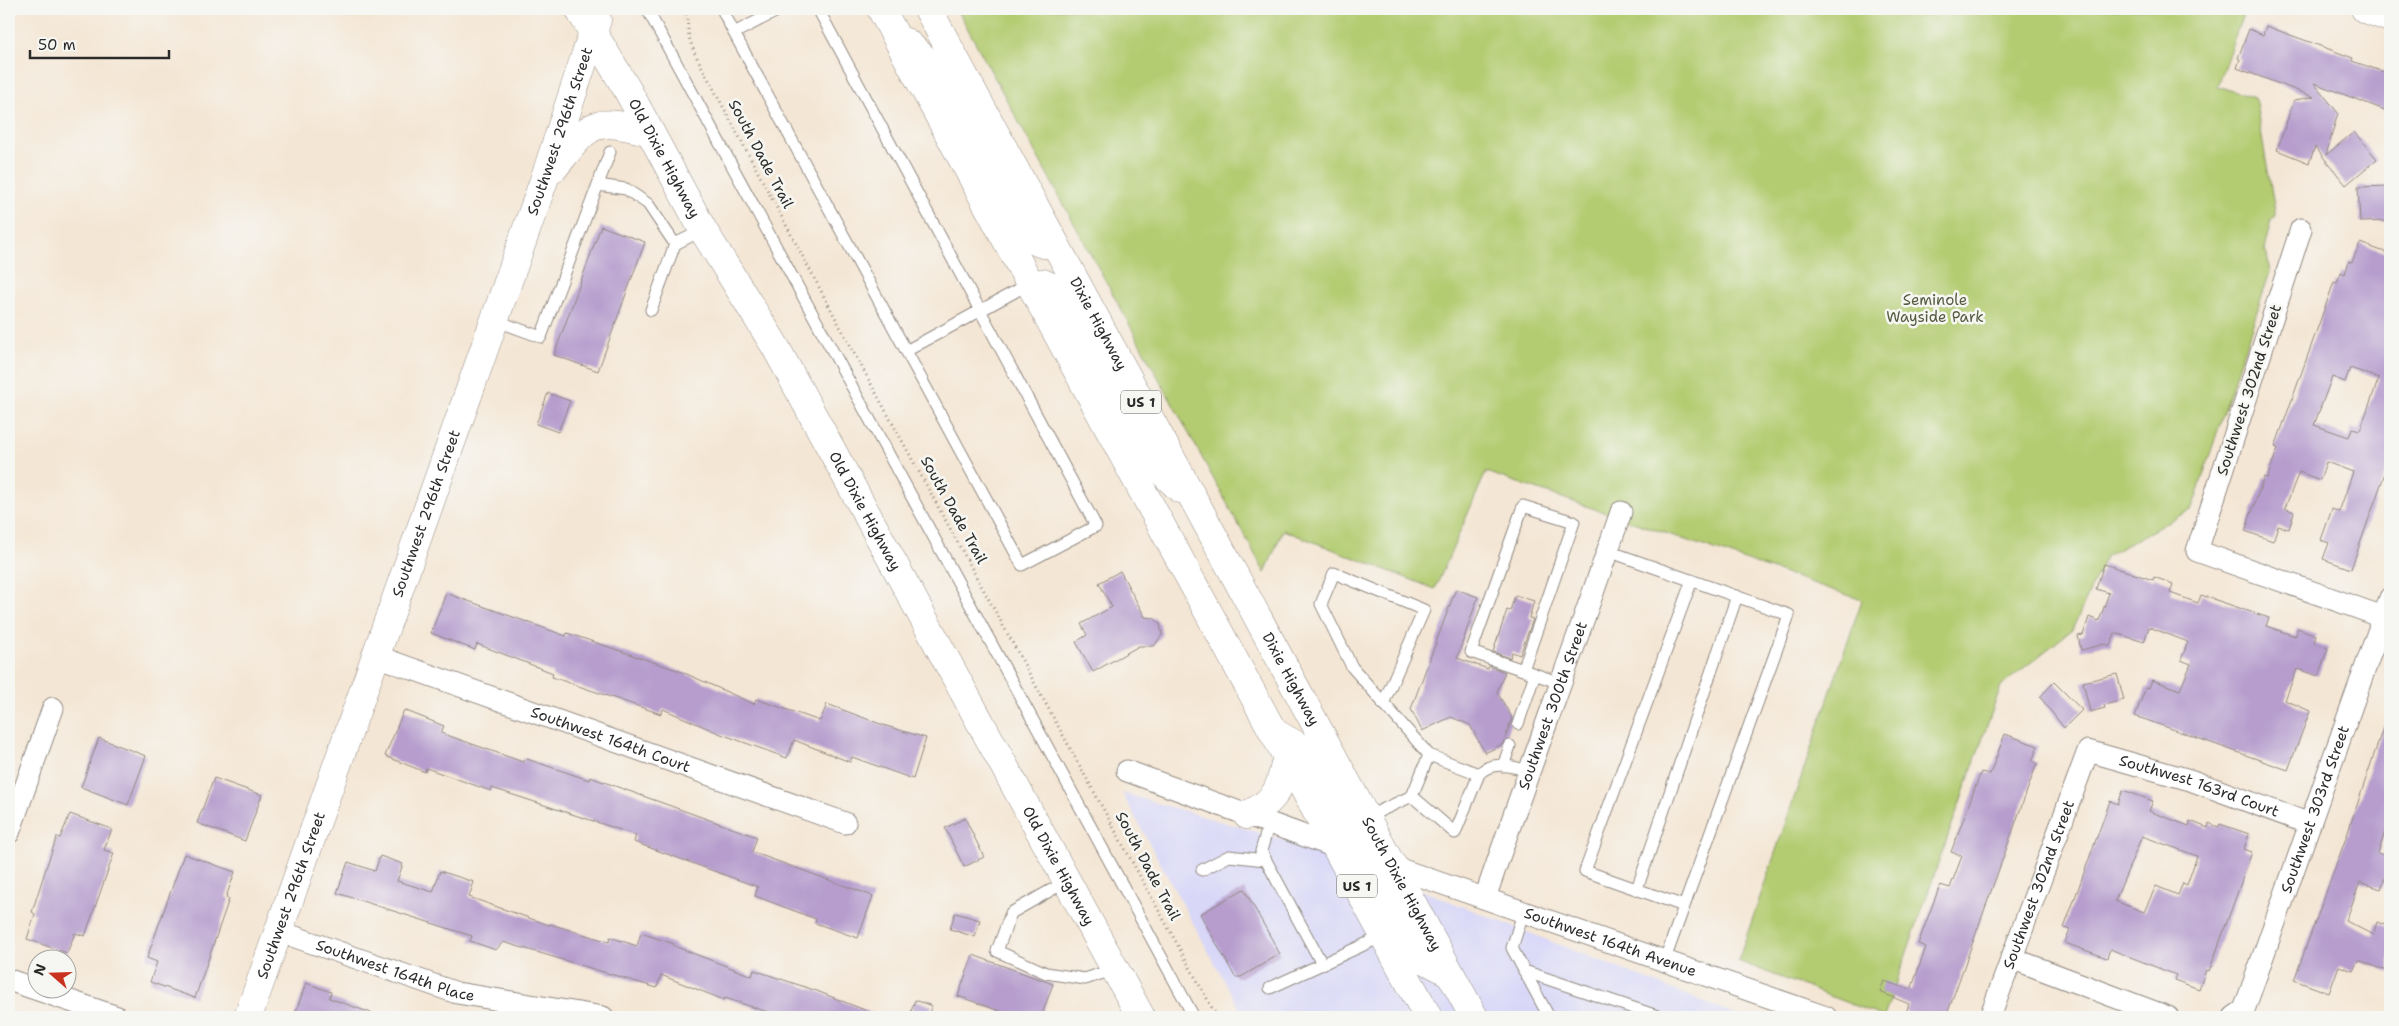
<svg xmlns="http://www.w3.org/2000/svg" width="2399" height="1026" font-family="'Shantell Sans',sans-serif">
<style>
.built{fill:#d8d7f8}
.green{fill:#b3cc71;stroke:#6f7c4e}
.building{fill:#b69dcd;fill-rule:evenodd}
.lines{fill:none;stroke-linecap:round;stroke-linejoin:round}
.lane-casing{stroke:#908880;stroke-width:13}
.street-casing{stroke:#908880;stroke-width:23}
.secondary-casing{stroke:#908880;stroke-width:29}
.highway-casing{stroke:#908880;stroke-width:29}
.path{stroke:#908880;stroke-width:3;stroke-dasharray:1 4;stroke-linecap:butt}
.lane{stroke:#fff;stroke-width:11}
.street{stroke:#fff;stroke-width:21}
.secondary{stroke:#fff;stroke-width:28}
.highway{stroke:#fff;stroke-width:28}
.labels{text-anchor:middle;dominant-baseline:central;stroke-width:5;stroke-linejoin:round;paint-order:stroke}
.shield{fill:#f6f6f2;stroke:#686867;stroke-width:1}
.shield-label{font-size:14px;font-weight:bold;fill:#2b2b2b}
.street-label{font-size:15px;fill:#2b2b2b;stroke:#f6f6f2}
.park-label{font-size:15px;fill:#545b40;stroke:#f6f6f2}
</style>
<rect width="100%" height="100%" fill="#f6f6f2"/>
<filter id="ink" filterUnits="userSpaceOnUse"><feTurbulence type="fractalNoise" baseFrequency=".02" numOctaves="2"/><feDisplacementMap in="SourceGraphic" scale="10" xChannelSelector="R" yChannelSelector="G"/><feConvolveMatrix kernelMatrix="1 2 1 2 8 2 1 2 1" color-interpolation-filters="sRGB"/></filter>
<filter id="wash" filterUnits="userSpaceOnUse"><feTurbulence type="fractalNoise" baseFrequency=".0096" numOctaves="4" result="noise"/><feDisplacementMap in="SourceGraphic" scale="20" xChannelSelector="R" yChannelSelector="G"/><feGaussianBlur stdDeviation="1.12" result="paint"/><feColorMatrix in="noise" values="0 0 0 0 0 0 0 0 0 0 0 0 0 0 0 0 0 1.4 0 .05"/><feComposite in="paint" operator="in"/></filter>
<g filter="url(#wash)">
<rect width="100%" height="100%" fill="#f4e6d4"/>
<path class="built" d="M1122,793L1320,850L1742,1017H1244Z"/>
<path class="green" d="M957,9H2245L2217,86L2255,98L2276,216L2271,220L2264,250L2267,255L2270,272L2192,509L2106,556L2072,630L2001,686L1884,1017L1738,961L1862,600L1486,472L1435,589L1283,530L1265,573Z"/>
<g id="blocks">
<path class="building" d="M2266,26L2353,58L2352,61L2390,74V112L2314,83L2338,113L2326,155L2354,132L2377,159L2346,185L2315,147L2309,163L2277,150L2294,100L2314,97L2237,68L2240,59L2238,58L2249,29L2263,35Z
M2390,186V221L2360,222L2358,187Z
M601,226L645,242L598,371L554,355Z
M2360,243L2390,254V459L2351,569L2323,559L2329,543L2321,540L2332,509L2339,512L2353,472L2326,462L2320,480L2299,472L2285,508L2294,512L2289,529L2278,526L2273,541L2245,531L2264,477L2267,478L2278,448L2275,447L2334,282L2337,283L2341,272L2345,274L2349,261L2352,262ZM2350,368L2379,378L2360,430L2352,428L2349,437L2314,425L2332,377L2345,382Z
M548,393L570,401L558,432L536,424Z
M2104,564L2153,580L2154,577L2173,584L2170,593L2198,603L2201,595L2269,618L2266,626L2295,636L2297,628L2316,635L2314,643L2328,648L2318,676L2297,669L2285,700L2310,711L2288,770L2135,716L2146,687L2149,688L2152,680L2180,690L2191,664L2181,660L2188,642L2149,627L2144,642L2115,633L2110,646L2105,644L2081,650L2078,636L2083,635L2089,617L2099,621L2109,593L2096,589Z
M1120,571L1145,617L1154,618L1160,624L1162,635L1154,646H1139L1093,672L1076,642L1087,635L1081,624L1112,607L1099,583Z
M1456,589L1478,597L1457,658L1488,669L1489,666L1505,672L1497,692L1512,718L1503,744L1485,753L1470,725L1451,717L1422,731L1411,709Z
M446,593L566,636L567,633L680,671L754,704L756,699L820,721L827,704L883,725L926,738L913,779L852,757L850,762L794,740L787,758L721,734L663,709L661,714L552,677L553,673L477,644L475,650L431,633Z
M1515,595L1534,601L1529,618L1533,619L1520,655L1512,652L1510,658L1493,652L1507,610L1510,611Z
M2117,674L2124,700L2104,705L2105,708L2090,712L2083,682Z
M2054,682L2082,710L2064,728L2040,697Z
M404,710L444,726L441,733L523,762L524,758L589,780L590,777L757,837L752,852L873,896L858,938L815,923L816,919L755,896L758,887L634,842L636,835L492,788L491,791L426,768L425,772L385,756Z
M2388,713L2390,714V817L2378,853L2390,858V863L2381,889L2360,882L2346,921L2373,935L2377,922L2390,927V972L2358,960L2353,971L2339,966L2329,993L2294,980L2347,835Z
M2005,734L2038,746L2032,761L2037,763L1946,1017H1921L1906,1012L1909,1004L1880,992L1884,981L1911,990L1926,947L1918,944L1940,885L1950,888L1962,856L1951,852L1981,772L1990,774Z
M99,738L146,756L128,805L81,787Z
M214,778L262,795L245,841L197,823Z
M2123,790L2153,801L2149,811L2189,826L2190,821L2208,828L2209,823L2218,827L2220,824L2249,834L2244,849L2252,852L2214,958L2209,971L2206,970L2199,989L2174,980L2176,975L2110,949L2107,958L2065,943L2070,930L2064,928L2110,801L2118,804ZM2142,836L2197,856L2187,885L2183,883L2178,895L2156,886L2144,912L2115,901Z
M70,814L112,829L104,850L114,853L85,936L75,933L67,953L27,939L35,914L32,912L47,865L57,837L60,838Z
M965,818L984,857L964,867L945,828Z
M184,854L235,872L226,897L229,899L195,998L150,982L157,962L147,958Z
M380,856L403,864L397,881L433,892L440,871L474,882L469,897L549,925L550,924L609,942L610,937L637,946L641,933L674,944V946L752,976L754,970L817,991L882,1017H783L725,998L724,1000L661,975L657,988L503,942L496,950L470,941L472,936L337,893L348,862L375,871Z
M1244,889L1280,954L1241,977H1235L1200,914Z
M955,913L980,920L975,937L950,929Z
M973,955L1053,984L1041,1017H1016L958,996Z
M306,983L331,992L329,998L377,1015V1017H294Z
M915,1000L932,1006L927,1017H909Z"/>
</g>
</g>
<g filter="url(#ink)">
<use href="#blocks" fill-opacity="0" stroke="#908880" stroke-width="1"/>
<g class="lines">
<g class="lane-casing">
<path id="lane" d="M647,9L1194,1017
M722,9L734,33L781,9
M734,33L1022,565L1096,526L818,9
M598,185L626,189L648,204L675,244L703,230
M651,310L675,244
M494,320L541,337L610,152
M906,351L1029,284
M1608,551L1789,615L1664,962
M1523,670L1471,652L1523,506L1574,522L1523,670L1563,684
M1383,704L1424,610L1334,573L1321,604L1352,667L1429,755
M1518,724L1535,674
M1503,766L1510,746
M1412,796L1455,833L1479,774
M1367,817L1412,796L1429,755L1479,774C1493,759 1512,767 1529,771
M1269,823L1261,851L1322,964L1383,936
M1202,870L1229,856L1265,860
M1067,881L1011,913L997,951L1046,973L1085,979L1115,969
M1637,889L1737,596
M1684,906L1585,871L1692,580
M1523,913L1512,948L1549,1017
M1524,971L1660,1017
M1270,988L1322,964"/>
</g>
<g class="street-casing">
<g id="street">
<path d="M2301,229L2197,551L2383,617"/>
<path id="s1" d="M376,656L845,823"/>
<path d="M1127,771L1335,847"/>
<path d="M9,833L53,708"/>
<path id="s2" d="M1394,867L1826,1017"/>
<path id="s3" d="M1485,898C1529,769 1577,641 1621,512"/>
<path id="s4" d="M278,931L457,993L603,1017"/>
<path d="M2011,958L2168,1017"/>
<path d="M9,980L117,1017"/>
<path id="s5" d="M1990,1017L2088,751L2190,780L2310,824"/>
<path id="s6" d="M2234,1017L2244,1010L2390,598"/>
</g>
</g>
<g class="secondary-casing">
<g id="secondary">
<path id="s7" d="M579,9L628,91L703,230L775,346L1141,1017"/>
<path d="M2365,9L2390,18"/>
<path d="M553,169C591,123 590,116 650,132"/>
<path id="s8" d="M248,1017L544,180L597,20"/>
</g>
</g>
<g class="highway-casing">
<g id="highway">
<path d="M881,9L1428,1017"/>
<path id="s9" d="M928,9L1474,1017"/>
<path d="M906,42L940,73L1026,233C1036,242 1042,247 1055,243"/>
<path d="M1029,284L1043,283L1054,288L1152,462L1180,489"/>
<path d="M1275,733L1308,752L1341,816L1363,849L1378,860L1394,867"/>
<path d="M1247,815C1279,800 1280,787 1287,755"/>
<path d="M1365,871L1386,900L1420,957L1450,973"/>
</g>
</g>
<path class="path" d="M686,9L689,37L694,52L853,351L1217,1017"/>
<use href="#lane" class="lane"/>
<use href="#street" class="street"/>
<use href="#secondary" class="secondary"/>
<use href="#highway" class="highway"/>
</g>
</g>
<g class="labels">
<g class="shield">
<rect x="1121" y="390.5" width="40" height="23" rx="4"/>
<rect x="1337" y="874.5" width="40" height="23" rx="4"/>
</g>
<g class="shield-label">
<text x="1141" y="402">US 1</text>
<text x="1357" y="886">US 1</text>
</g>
<g class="street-label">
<text stroke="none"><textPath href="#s8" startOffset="939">Southwest 296th Street</textPath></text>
<text transform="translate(761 154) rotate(62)">South Dade Trail</text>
<text stroke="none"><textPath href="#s7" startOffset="172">Old Dixie Highway</textPath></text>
<text stroke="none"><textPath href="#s9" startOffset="358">Dixie Highway</textPath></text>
<text transform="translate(2249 390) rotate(-72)">Southwest 302nd Street</text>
<text stroke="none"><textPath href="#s7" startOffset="578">Old Dixie Highway</textPath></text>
<text transform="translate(954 510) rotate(61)">South Dade Trail</text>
<text stroke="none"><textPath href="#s8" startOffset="534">Southwest 296th Street</textPath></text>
<text stroke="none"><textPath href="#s9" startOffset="762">Dixie Highway</textPath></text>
<text stroke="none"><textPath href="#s3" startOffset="204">Southwest 300th Street</textPath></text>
<text stroke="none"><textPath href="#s1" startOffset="249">Southwest 164th Court</textPath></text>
<text stroke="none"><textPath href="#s5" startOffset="400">Southwest 163rd Court</textPath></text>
<text stroke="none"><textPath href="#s6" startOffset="225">Southwest 303rd Street</textPath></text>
<text stroke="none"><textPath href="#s7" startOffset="982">Old Dixie Highway</textPath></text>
<text transform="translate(1148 866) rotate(62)">South Dade Trail</text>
<text stroke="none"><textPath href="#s9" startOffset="995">South Dixie Highway</textPath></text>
<text stroke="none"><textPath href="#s5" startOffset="141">Southwest 302nd Street</textPath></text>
<text stroke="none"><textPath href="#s8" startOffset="129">Southwest 296th Street</textPath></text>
<text stroke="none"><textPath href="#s2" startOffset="229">Southwest 164th Avenue</textPath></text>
<text stroke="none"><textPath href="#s4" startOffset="124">Southwest 164th Place</textPath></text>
</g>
<g class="park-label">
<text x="1935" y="300">Seminole<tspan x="1935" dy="17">Wayside Park</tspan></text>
</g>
</g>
<rect width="2399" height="1026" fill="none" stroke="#f6f6f2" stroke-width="30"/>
<g transform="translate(52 974) rotate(290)"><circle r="24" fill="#f6f6f2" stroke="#a5a5a2"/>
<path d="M0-4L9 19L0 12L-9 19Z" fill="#c8321e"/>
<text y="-8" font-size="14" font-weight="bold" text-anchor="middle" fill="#2b2b2b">N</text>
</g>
<path d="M30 50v8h139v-8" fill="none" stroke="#2b2b2b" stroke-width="2.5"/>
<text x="38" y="50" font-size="15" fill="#2b2b2b" stroke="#f6f6f2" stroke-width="4" paint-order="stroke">50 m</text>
</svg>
